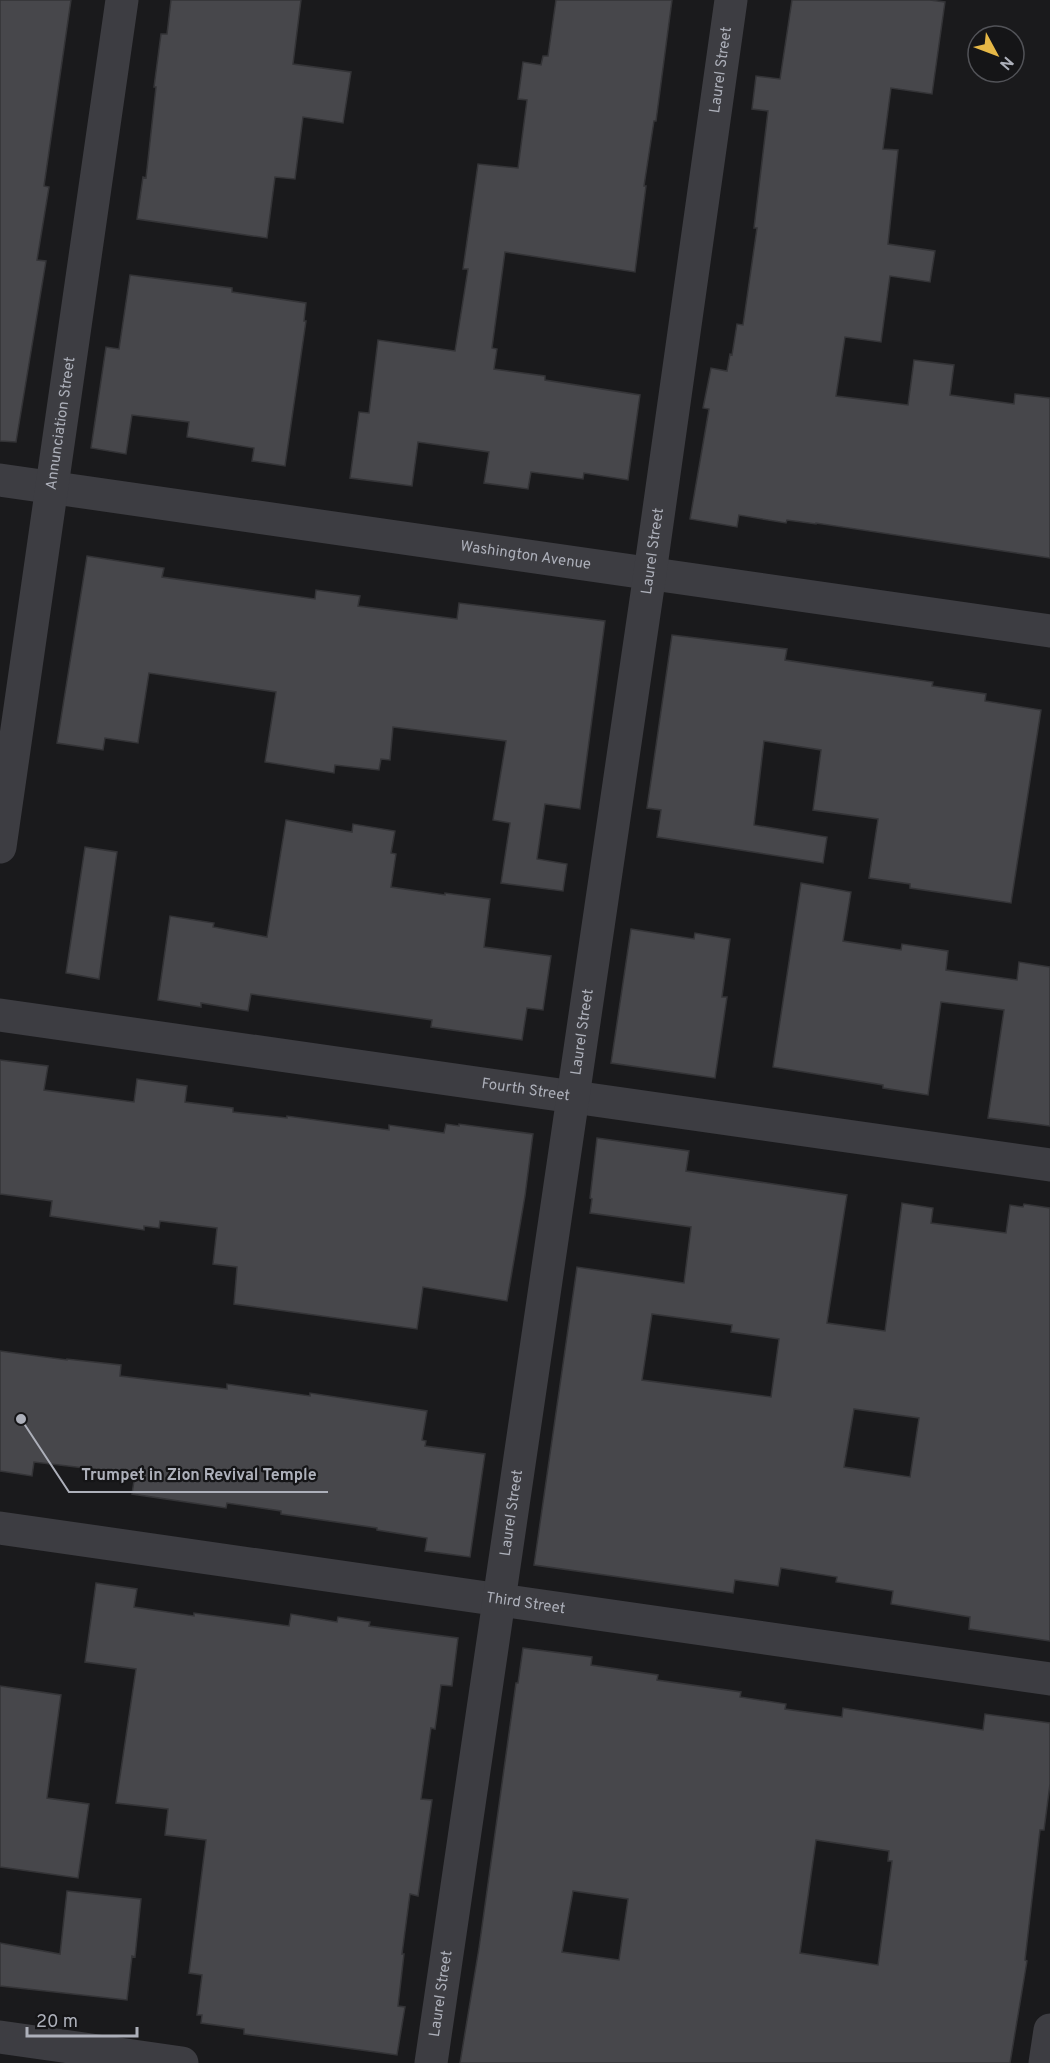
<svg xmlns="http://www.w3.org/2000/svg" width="1050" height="2063" font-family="Overpass,sans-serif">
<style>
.building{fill:#47474b;stroke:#343437;stroke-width:1.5;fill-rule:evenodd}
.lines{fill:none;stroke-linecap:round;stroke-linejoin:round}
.minor{stroke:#3d3d42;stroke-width:33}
.labels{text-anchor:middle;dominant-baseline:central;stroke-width:4.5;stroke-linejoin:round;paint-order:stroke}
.street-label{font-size:15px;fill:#adb0ba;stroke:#151517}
.leader{fill:none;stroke:#adb0ba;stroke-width:2}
.callout-dot{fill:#adb0ba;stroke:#151517;stroke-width:2}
.callout-label{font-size:16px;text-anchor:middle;font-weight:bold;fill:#adb0ba;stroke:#151517;stroke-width:4.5;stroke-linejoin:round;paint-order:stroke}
</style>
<rect width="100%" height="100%" fill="#1a1a1c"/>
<path class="building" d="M0,0H71L44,186L49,187L37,260L46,261L16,442L0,441Z
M171,0H301L293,64L351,72L343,123L303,117L295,179L275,177L267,238L137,219L143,177L146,178L156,87H154L161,34H167Z
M556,0H672L656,121H654L644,186H646L635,272L505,252L492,348L497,349L494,369L545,376V380L640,395L628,480L584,473L583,479L531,472L528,489L484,483L489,452L418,442L412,486L350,478L359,412L369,413L378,340L455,351L468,269H463L478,164L518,168L527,100L518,99L523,62L541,65L543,56H548Z
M792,0H930L945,2L932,94L891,88L883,149L898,150L888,244L935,251L930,282L890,276L881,342L845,337L836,396L908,405L914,360L954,365L950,395L1014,404L1015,394L1050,398V558L816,523V524L787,520L786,523L739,515L737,527L690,519L709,409L703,408L711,368L727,371L730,354L732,355L737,324L743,325L757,228H754L768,111L752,109L756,76L780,79Z
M130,275L232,288V292L306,303L304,321H306L285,466L252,461L254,448L187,437L189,422L132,415L126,454L91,448L106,347L119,349Z
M87,556L164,568L162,577L315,599L316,590L360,596L358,606L457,619L459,603L605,621L580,809L545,804L537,859L567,864L563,891L501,883L510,823L493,820L506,741L393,727L390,760L381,759L379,770L335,765L334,773L265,762L276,692L149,673L138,743L105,738L103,750L57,743Z
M672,635L787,649L785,660L933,682L932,686L986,694L985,701L1041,710L1011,903L910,888V884L869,878L878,819L813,810L821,750L764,741L754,825L827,837L823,863L657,837L661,810L647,808Z
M286,820L352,832L353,824L395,831L391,853L396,854L391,887L445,895V893L490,899L484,947L551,956L543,1010L527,1008L522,1040L431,1027L432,1020L251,994L248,1011L201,1003V1007L158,1000L170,916L214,923L213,927L267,937Z
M85,847L117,852L99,979L66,973Z
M801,883L851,892L843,941L901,950L902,944L948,951L946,970L1017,980L1019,962L1050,967V1126L988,1118L1004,1010L941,1002L928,1095L883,1088V1085L773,1067Z
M631,929L694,939L695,933L730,939L722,997H727L715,1078L611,1063Z
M0,1060L48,1066L44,1090L134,1102L137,1079L187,1086L185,1102L233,1108V1112L287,1118V1116L389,1130V1125L444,1133L446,1124L459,1126V1124L533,1134L525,1196L507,1301L423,1287L417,1329L234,1304L237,1267L213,1264L217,1228L160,1221L159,1228L144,1226V1230L50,1216L52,1201L0,1194Z
M597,1138L689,1151L686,1171L847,1195L827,1323L885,1331L902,1203L933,1208L931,1223L1006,1233L1010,1205L1023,1207L1024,1204L1050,1208V1641L969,1629L970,1617L891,1604L893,1591L836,1582L837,1577L781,1568L778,1586L735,1580L733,1593L534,1565L577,1267L684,1283L691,1227L590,1213L592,1199L590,1198ZM652,1314L732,1325L731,1332L779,1339L771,1397L642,1380ZM854,1409L919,1418L910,1477L844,1467Z
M0,1351L67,1360V1359L121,1365L120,1376L227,1389V1384L310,1396V1393L427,1411L422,1440L426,1441L425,1446L485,1454L470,1557L425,1551L427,1538L377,1530V1528L281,1514V1511L227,1503L226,1508L132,1494L135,1474L34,1462L32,1476L0,1471Z
M96,1583L137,1589L134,1607L194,1616V1613L289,1626L291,1614L337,1622L338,1617L370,1622L369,1626L458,1638L452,1686L441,1685L435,1729L431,1728L421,1799L432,1800L418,1896L410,1894L402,1954H404L398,2006L405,2007L397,2055L244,2034V2029L201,2023L202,2015H197L202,1975L189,1973L206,1840L165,1835L168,1809L116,1803L136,1669L85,1662Z
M523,1648L592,1657L591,1665L658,1675L657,1680L741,1692L740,1697L786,1704L785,1709L842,1717L843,1708L983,1730L985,1714L1050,1723V1784L1044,1830H1040L1025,1960L1027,1961L1010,2063H460L479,1948L516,1683H518ZM816,1840L889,1851L888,1861H892L878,1965L800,1953ZM573,1891L628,1899L619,1960L562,1952Z
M0,1686L61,1695L47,1798L89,1804L78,1878L0,1867Z
M67,1891L141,1899L135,1957L132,1956L127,2000L0,1986V1943L60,1954Z"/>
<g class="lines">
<g class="minor">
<path id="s1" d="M0,480L1050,631"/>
<path id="s2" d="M0,847L122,0"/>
<path id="s3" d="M0,1015L1050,1165"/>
<path id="s4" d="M0,1528L1050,1679"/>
<path d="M0,2037L182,2063"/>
<path id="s5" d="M431,2063L650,573L731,0"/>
<path d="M1045,2063L1050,2030"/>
</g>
</g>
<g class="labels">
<g class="street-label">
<text stroke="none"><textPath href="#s5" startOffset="2014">Laurel Street</textPath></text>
<text stroke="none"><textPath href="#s2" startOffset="428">Annunciation Street</textPath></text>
<text stroke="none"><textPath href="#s5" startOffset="1528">Laurel Street</textPath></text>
<text stroke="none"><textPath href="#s1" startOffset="531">Washington Avenue</textPath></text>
<text stroke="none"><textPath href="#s5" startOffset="1042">Laurel Street</textPath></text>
<text stroke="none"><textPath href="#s3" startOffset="531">Fourth Street</textPath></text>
<text stroke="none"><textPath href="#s5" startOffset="556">Laurel Street</textPath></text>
<text stroke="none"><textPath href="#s4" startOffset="531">Third Street</textPath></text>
<text stroke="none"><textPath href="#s5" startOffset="70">Laurel Street</textPath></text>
</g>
</g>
<path class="leader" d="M21 1419L69 1492H328"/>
<circle class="callout-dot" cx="21" cy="1419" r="6"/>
<g class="callout-label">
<text x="199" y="1480">Trumpet in Zion Revival Temple</text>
</g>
<g transform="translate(996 54) rotate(131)"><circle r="28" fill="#151517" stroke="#525358" stroke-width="1.5"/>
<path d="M0-4.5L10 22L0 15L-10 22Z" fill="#e6b847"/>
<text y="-9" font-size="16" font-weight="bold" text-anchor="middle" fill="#adb0ba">N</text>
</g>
<path d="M27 2027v9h110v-9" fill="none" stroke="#adb0ba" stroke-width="3"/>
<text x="36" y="2027" font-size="18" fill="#adb0ba" stroke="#151517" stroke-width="4.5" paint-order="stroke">20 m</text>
</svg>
